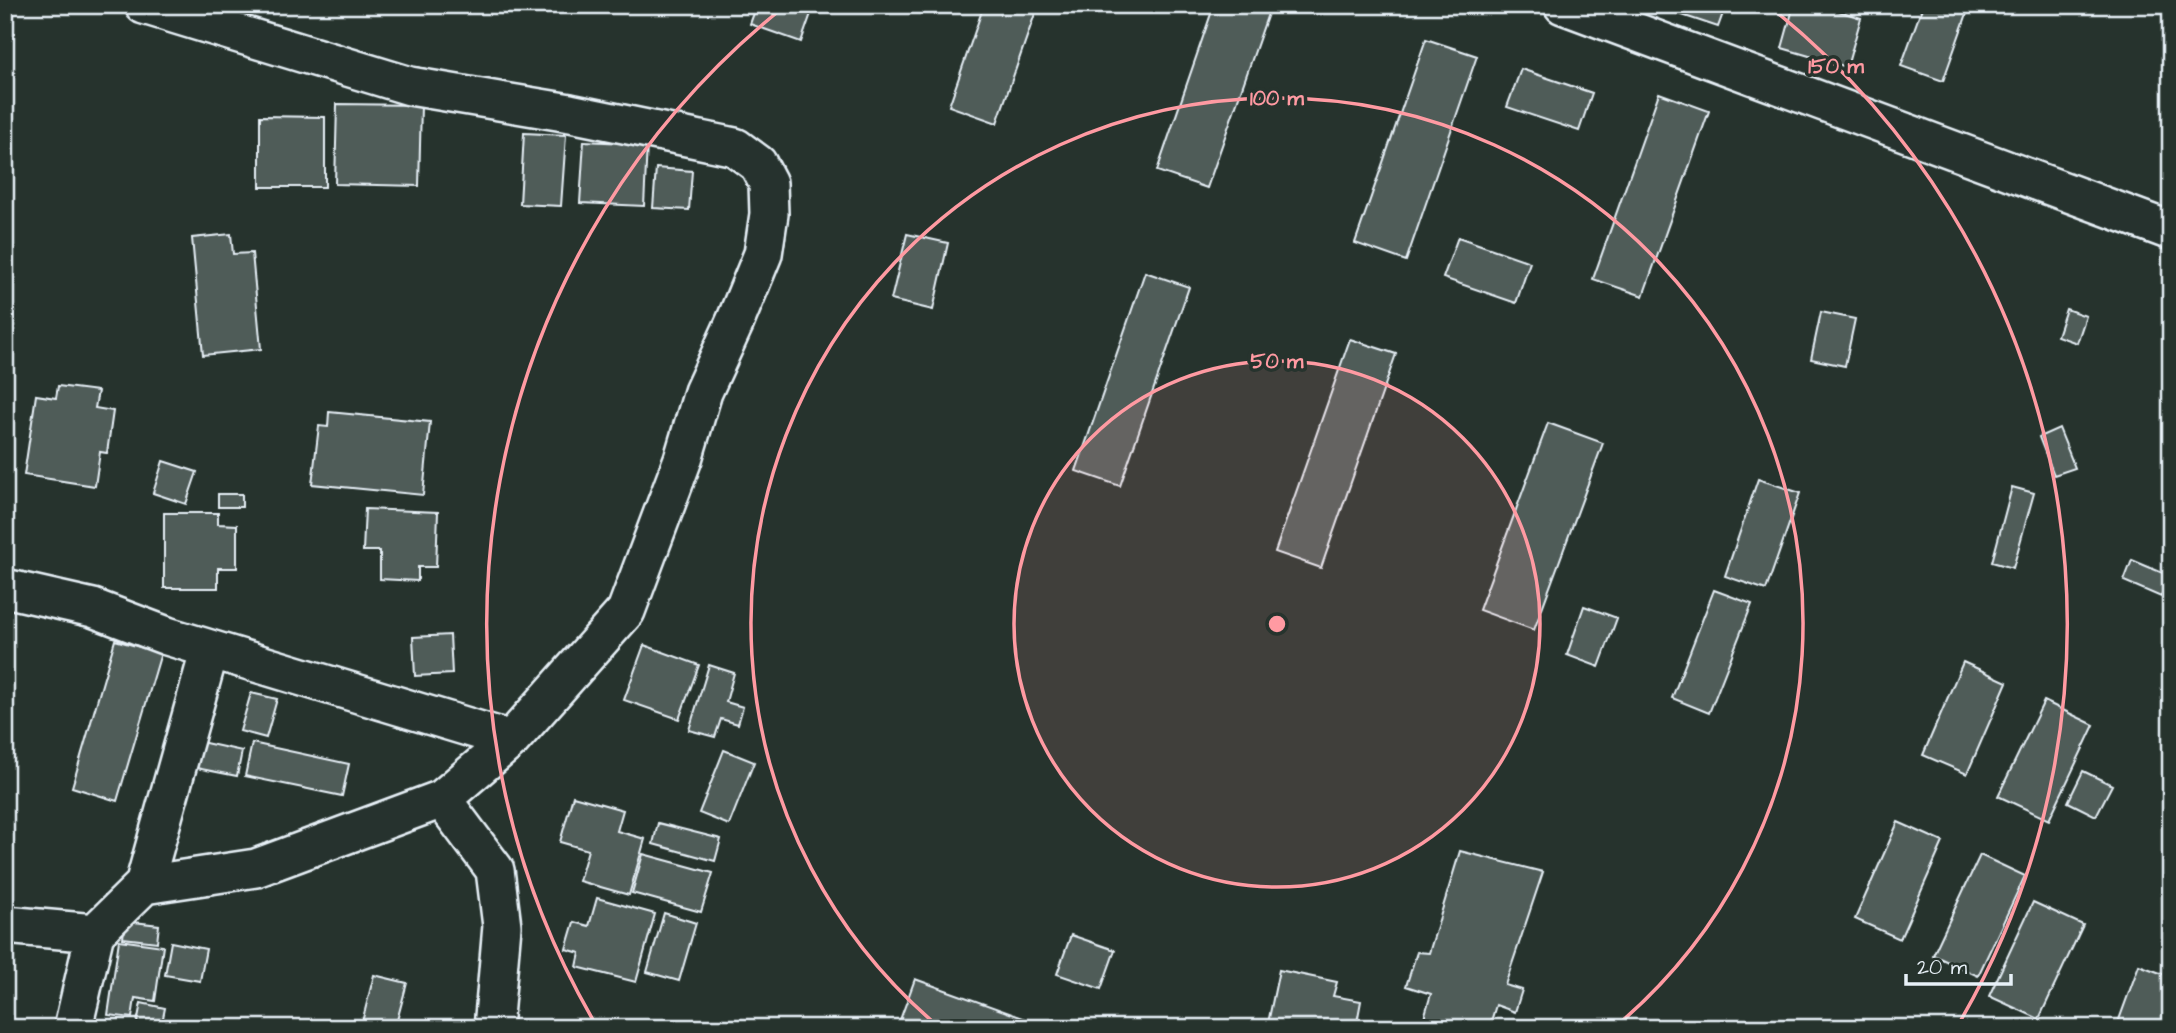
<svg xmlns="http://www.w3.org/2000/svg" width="2176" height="1033" font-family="'Architects Daughter',sans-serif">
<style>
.building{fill:#505c59;stroke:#e8f1f8;stroke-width:2}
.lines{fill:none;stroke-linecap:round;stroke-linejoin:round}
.minor-casing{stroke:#e8f1f8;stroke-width:42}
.minor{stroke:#26332d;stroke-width:37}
.ring{fill:none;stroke:#ff9aa2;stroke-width:3.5}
.centre{fill:#ff9aa2;stroke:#26332d;stroke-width:3.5}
.ring-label{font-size:21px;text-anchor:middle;font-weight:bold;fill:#ff9aa2;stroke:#26332d;stroke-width:7;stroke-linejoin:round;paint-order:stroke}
</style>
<rect width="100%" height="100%" fill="#26332d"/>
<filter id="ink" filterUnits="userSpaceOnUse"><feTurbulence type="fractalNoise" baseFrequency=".0143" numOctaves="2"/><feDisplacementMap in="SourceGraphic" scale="14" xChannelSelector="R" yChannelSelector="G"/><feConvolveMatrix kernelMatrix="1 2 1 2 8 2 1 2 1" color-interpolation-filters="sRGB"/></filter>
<g filter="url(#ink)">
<path class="building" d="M757,5H814L801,42L750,24Z
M984,5H1038L997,123L949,106Z
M1214,5H1271L1207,188L1157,171Z
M1668,5H1726L1718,27L1667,10Z
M1794,5H1819L1861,18L1847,67L1782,48Z
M1923,5H1970L1943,81L1901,66Z
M1426,39L1477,56L1406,261L1355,243Z
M1521,69L1592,93L1579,131L1507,107Z
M1659,93L1709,111L1643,296L1593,279Z
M337,104L421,105L419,186L335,184Z
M260,116L325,117V187H260Z
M524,133L566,135L561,206L520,204Z
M584,141L647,144L644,206L580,203Z
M656,168L692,171L689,210L653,208Z
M231,234L233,254L252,253L261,349L203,355L192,238Z
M907,234L948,243L933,310L891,300Z
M1458,237L1530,262L1516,303L1443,278Z
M1145,272L1189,287L1120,486L1076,471Z
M2066,309L2086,316L2077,343L2057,336Z
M1821,312L1855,319L1845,366L1811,359Z
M1350,339L1396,354L1321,568L1275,552Z
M58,386L98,391L95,408L113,411L107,453L100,452L95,486L24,475L36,395L56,398Z
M329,412L430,422L423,495L312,484L319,426L328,427Z
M1548,423L1603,443L1534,630L1479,610Z
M2059,428L2075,468L2054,475L2039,437Z
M163,461L197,472L186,504L153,493Z
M1758,479L1800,493L1766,590L1725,576Z
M2012,487L2034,493L2013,568L1992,562Z
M218,494H242V507H218Z
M365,509L438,512L436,567H418V581L380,579V551H363Z
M164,513H218V524L237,525V568H218V588H164Z
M2132,560L2170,576L2161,597L2124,581Z
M1714,590L1752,604L1709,713L1672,698Z
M1584,606L1617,618L1599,667L1567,655Z
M450,635L452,674L415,676L413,637Z
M115,640L161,653L117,801L72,787Z
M644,645L699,665L679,719L624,700Z
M1963,662L2007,682L1967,774L1923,755Z
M709,665L734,673L726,702L743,707L738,724L721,719L715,737L689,730Z
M251,693L277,699L266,738L240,731Z
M2044,701L2094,725L2049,820L1998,796Z
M196,741L242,751L237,776L191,767Z
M252,743L349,764L342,796L245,776Z
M724,750L754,762L729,825L699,813Z
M2083,771L2112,785L2096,816L2068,802Z
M573,796L623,810L617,831L645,839L629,895L579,881L588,850L560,842Z
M1898,822L1943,842L1900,939L1855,919Z
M658,823L721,839L715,861L653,844Z
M1460,851L1543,872L1505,985L1522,990L1515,1012L1496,1005L1489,1028H1421L1431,994L1406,986L1417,952L1429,953Z
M643,854L713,873L701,912L632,893Z
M1980,855L2025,876L1978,976L1933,955Z
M597,898L655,914L636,982L577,967L580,953L566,949L574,922L589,926Z
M2033,902L2083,925L2039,1019L1989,996Z
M664,913L696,923L679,981L647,972Z
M125,921L159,925L157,942L123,938Z
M1071,935L1115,950L1101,989L1057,974Z
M119,940L163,946L155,1001L135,998L132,1018L108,1015Z
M171,942L206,949L200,981L165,975Z
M2139,965L2171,977V1017L2167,1028H2116Z
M1279,970L1337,982L1333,996L1361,1001L1356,1028H1267Z
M374,975L407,983L395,1028L361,1026Z
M915,979L1051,1028H897Z
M141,1003L165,1008L161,1028H136Z"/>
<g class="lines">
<g class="minor-casing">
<path id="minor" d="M144,5L410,86L570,113L735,147L758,164L768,183L769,214L763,254L735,322L703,392L683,459L626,611L511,740L442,799L256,868L144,885
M1563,5L2171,231
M5,588L93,608L167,636L210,649L144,885L95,933L73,1028
M210,649L511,740
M442,799L495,870L502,926L493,1028
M5,925L95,933"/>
</g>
<use href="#minor" class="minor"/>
</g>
</g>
<circle cx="1277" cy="624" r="263" fill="#ff9aa2" fill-opacity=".12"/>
<g class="ring">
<circle cx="1277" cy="624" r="263"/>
<path d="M939 1027A526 526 0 1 1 1615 1027"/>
<path d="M596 1025A790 790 0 0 1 785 6M1769 6A790 790 0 0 1 1958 1025"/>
</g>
<circle cx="1277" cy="624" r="10" class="centre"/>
<g class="ring-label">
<text x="1836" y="73">150 m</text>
<text x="1277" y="105">100 m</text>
<text x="1277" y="368">50 m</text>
</g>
<rect width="2176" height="1033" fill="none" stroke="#26332d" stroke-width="28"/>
<rect x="14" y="14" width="2148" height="1005" fill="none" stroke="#e8f1f8" stroke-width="2.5" filter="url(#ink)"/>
<path d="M1906 974v10h105v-10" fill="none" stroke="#e8f1f8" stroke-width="3.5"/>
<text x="1917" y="974" font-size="21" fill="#e8f1f8" stroke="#26332d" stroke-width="5" paint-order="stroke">20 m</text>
</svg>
